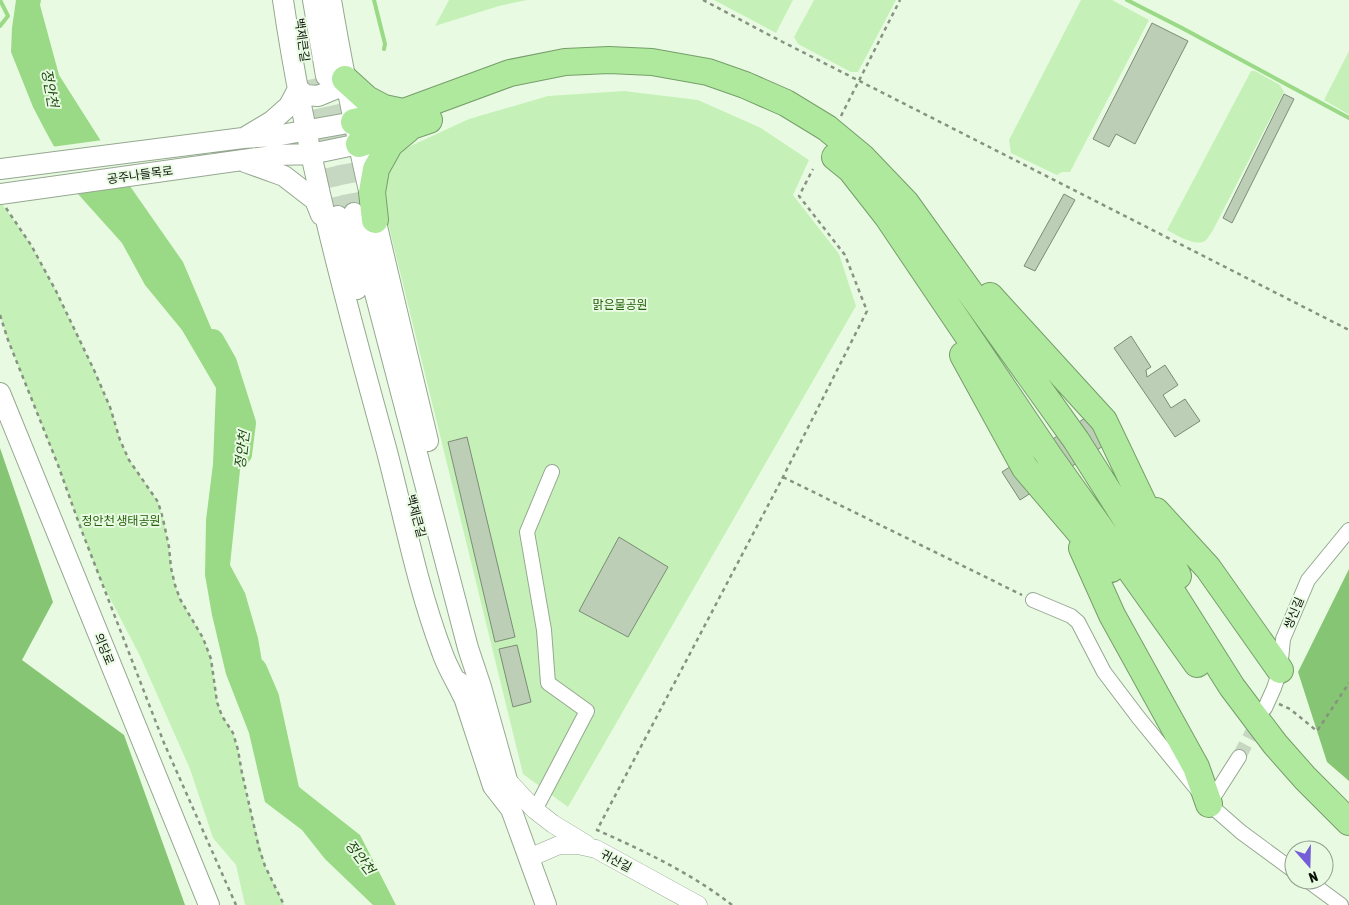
<svg xmlns="http://www.w3.org/2000/svg" width="1349" height="905" font-family="'Asap Condensed','Noto Sans KR',sans-serif">
<style>
.green{fill:#c5f1b8}
.forest{fill:#86c573}
.water{fill:#9ad986}
.pier{fill:#e8fbe2}
.lines{fill:none;stroke-linecap:round;stroke-linejoin:round}
.stream{stroke:#9ad986;stroke-width:4}
.river{stroke:#9ad986;stroke-width:22}
.building{fill:#bcceb6;stroke:#7b8c76}
.minor-tunnel{stroke:#c7d8c2;stroke-width:14;stroke-dasharray:14 7;stroke-linecap:butt}
.secondary-tunnel{stroke:#c7d8c2;stroke-width:20;stroke-dasharray:20 10;stroke-linecap:butt}
.minor-casing{stroke:#95a790;stroke-width:16}
.tertiary-casing{stroke:#95a790;stroke-width:19}
.secondary-casing{stroke:#95a790;stroke-width:22}
.motorway-casing{stroke:#769e6a;stroke-width:28}
.path{stroke:#869381;stroke-width:2.5;stroke-dasharray:4 4;stroke-linecap:butt}
.minor{stroke:#fff;stroke-width:14}
.tertiary{stroke:#fff;stroke-width:18}
.secondary{stroke:#fff;stroke-width:20}
.motorway{stroke:#afe99e;stroke-width:26}
.labels{text-anchor:middle;dominant-baseline:central;stroke-width:4;stroke-linejoin:round;paint-order:stroke}
.street-label{font-size:12px;fill:#0c120a;stroke:#e8fbe2}
.park-label{font-size:12px;fill:#26610d;stroke:#e8fbe2}
.water-label{font-size:14px;font-style:italic;fill:#214a13;stroke:#e8fbe2}
</style>
<rect width="100%" height="100%" fill="#e8fbe2"/>
<path class="green" d="M449,0H527L499,6L435,26Z
M714,0H793L776,33Z
M814,0H896L858,72H851L798,44L794,37Z
M1081,0H1112L1149,20L1070,172H1062L1057,175L1011,153L1009,140Z
M1349,51V114H1348L1324,100Z
M1251,71H1255L1280,85L1284,92L1213,230C1211,233 1209,237 1206,240C1197,248 1176,235 1167,230Z
M624,91L698,100L761,128L809,160L793,195L839,254L856,306L568,807L523,774L388,223L385,173L404,149L469,119L548,96Z
M0,201L31,245L56,291L94,370L110,407L120,440L129,460L158,502L163,519L169,547L171,568L175,585L180,599L203,638L211,659L217,702L222,716L233,733L238,750L242,773L248,800L265,866L284,905H245L236,865L213,838L190,769L140,656L101,581L81,529L58,465L8,340L0,315Z"/>
<path class="forest" d="M0,448L53,602L22,660L124,735L185,905H0Z
M1349,569V781L1327,762L1298,672Z"/>
<path class="water" d="M16,0H41L40,5L59,75L125,179L183,262L226,363L245,423L230,565L245,593L258,638L268,697L285,776L360,835L396,905H373L325,859L302,830L265,802L249,733L226,674L212,615L205,575L206,520L213,464L216,388L182,330L145,285L122,243L78,194L61,159L46,132L33,107L11,52L12,28Z"/>
<path class="pier" d="M103,140L133,186L75,194L51,147Z"/>
<g class="lines">
<path class="stream" d="M374,0L385,44L384,49
M1127,0L1182,28L1349,118
M0,26L8,16L0,0"/>
<path class="river" d="M213,340L226,363L245,423L241,454
M256,669L268,697L289,793L298,801"/>
</g>
<path class="building" d="M1152,23L1188,41L1135,144L1116,134L1109,147L1093,139Z
M1284,94L1294,99L1232,223L1223,218Z
M1064,194L1075,200L1035,271L1024,266Z
M1131,336L1151,367L1146,370L1147,377L1165,365L1178,385L1163,395L1171,408L1185,399L1200,421L1175,437L1114,348Z
M1102,407L1120,435L1020,500L1002,472Z
M467,437L515,637L495,642L448,442Z
M619,537L668,567L628,637L579,611Z
M517,645L531,702L513,707L499,649Z"/>
<g class="lines">
<path class="minor-tunnel" d="M1239,757L1260,717"/>
<path class="secondary-tunnel" d="M326,76L343,153L354,213
M308,80L338,216"/>
<g class="minor-casing">
<path id="minor" d="M1033,600L1071,616L1078,622L1104,672L1138,717L1209,804L1241,832L1294,871
M1265,708L1274,688L1280,670L1283,639L1308,580L1349,530
M1209,804L1239,757
M535,810L587,711L548,683L544,630L527,532L552,472
M1307,880L1341,905"/>
</g>
<g class="tertiary-casing">
<path id="tertiary" d="M507,780L535,810L553,824L586,844
M529,858L559,845H578L596,849L698,905"/>
</g>
<g class="secondary-casing">
<path id="secondary" d="M283,0C305,152 345,300 386,448C404,516 417,586 442,652C447,667 456,681 463,696
M313,0L326,76
M331,0C356,148 393,294 428,441
M247,136L272,121L289,106L298,89L306,95L318,96L335,89L345,79
M245,162L284,176L315,200L321,215
M0,169L243,138L275,136L354,122
M0,194L279,155L311,154L359,144
M354,213L468,648L481,687L507,780L511,809L546,905
M338,216L357,289
M0,393L209,905
M459,682L493,786L511,809"/>
</g>
<g class="motorway-casing">
<path id="motorway" d="M345,79L367,99L384,108L403,112
M354,122L404,112L510,73L565,62L609,60L652,62L708,72L745,85L786,103L827,128L862,157L906,203L1076,440L1232,687L1275,744L1305,778L1349,822
M359,144L429,120
M835,157L851,170L887,216L1049,456L1197,664
M375,220L372,192L376,169L390,144L407,130
M990,296L1104,421L1178,576
M963,355L1025,468L1111,569
M1156,511L1208,568L1280,670
M1082,548L1112,615L1196,767L1209,804"/>
</g>
<path class="path" d="M703,0L773,37L1349,330
M841,116L900,0
M6,208L31,245L56,291L94,370L110,407L120,440L129,460L158,502L163,519L169,547L171,568L175,585L180,599L203,638L211,659L217,702L222,716L233,733L238,750L242,773L259,848L265,866L284,905
M0,315L8,340L58,465L81,529L164,743L236,905
M783,477L1022,595
M1279,704L1290,709L1317,731L1349,683
M732,905C691,873 644,851 597,830L783,477L867,311L845,255L799,196L813,169"/>
<use href="#minor" class="minor"/>
<use href="#tertiary" class="tertiary"/>
<use href="#secondary" class="secondary"/>
<use href="#motorway" class="motorway"/>
</g>
<g class="labels">
<g class="street-label">
<text transform="translate(302 40) rotate(82)">백제큰길</text>
<text transform="translate(140 175) rotate(-8)">공주나들목로</text>
<text transform="translate(416 516) rotate(75)">백제큰길</text>
<text transform="translate(1294 613) rotate(-67)">쌍신길</text>
<text transform="translate(104 649) rotate(68)">의당로</text>
<text transform="translate(616 861) rotate(28)">귀산길</text>
</g>
<g class="park-label">
<text x="620" y="305">맑은물공원</text>
<text x="121" y="521">정안천 생태공원</text>
</g>
<g class="water-label">
<text transform="translate(50 88) rotate(80)">정안천</text>
<text transform="translate(242 450) rotate(-83)">정안천</text>
<text transform="translate(360 857) rotate(53)">정안천</text>
</g>
</g>
<g transform="translate(1309 865) rotate(160)"><circle r="24" fill="#e8fbe2" stroke="#909e8c"/>
<path d="M0-4L9 19L0 12L-9 19Z" fill="#765dd8"/>
<text y="-8" font-size="14" font-weight="bold" text-anchor="middle" fill="#0c120a">N</text>
</g>
</svg>
